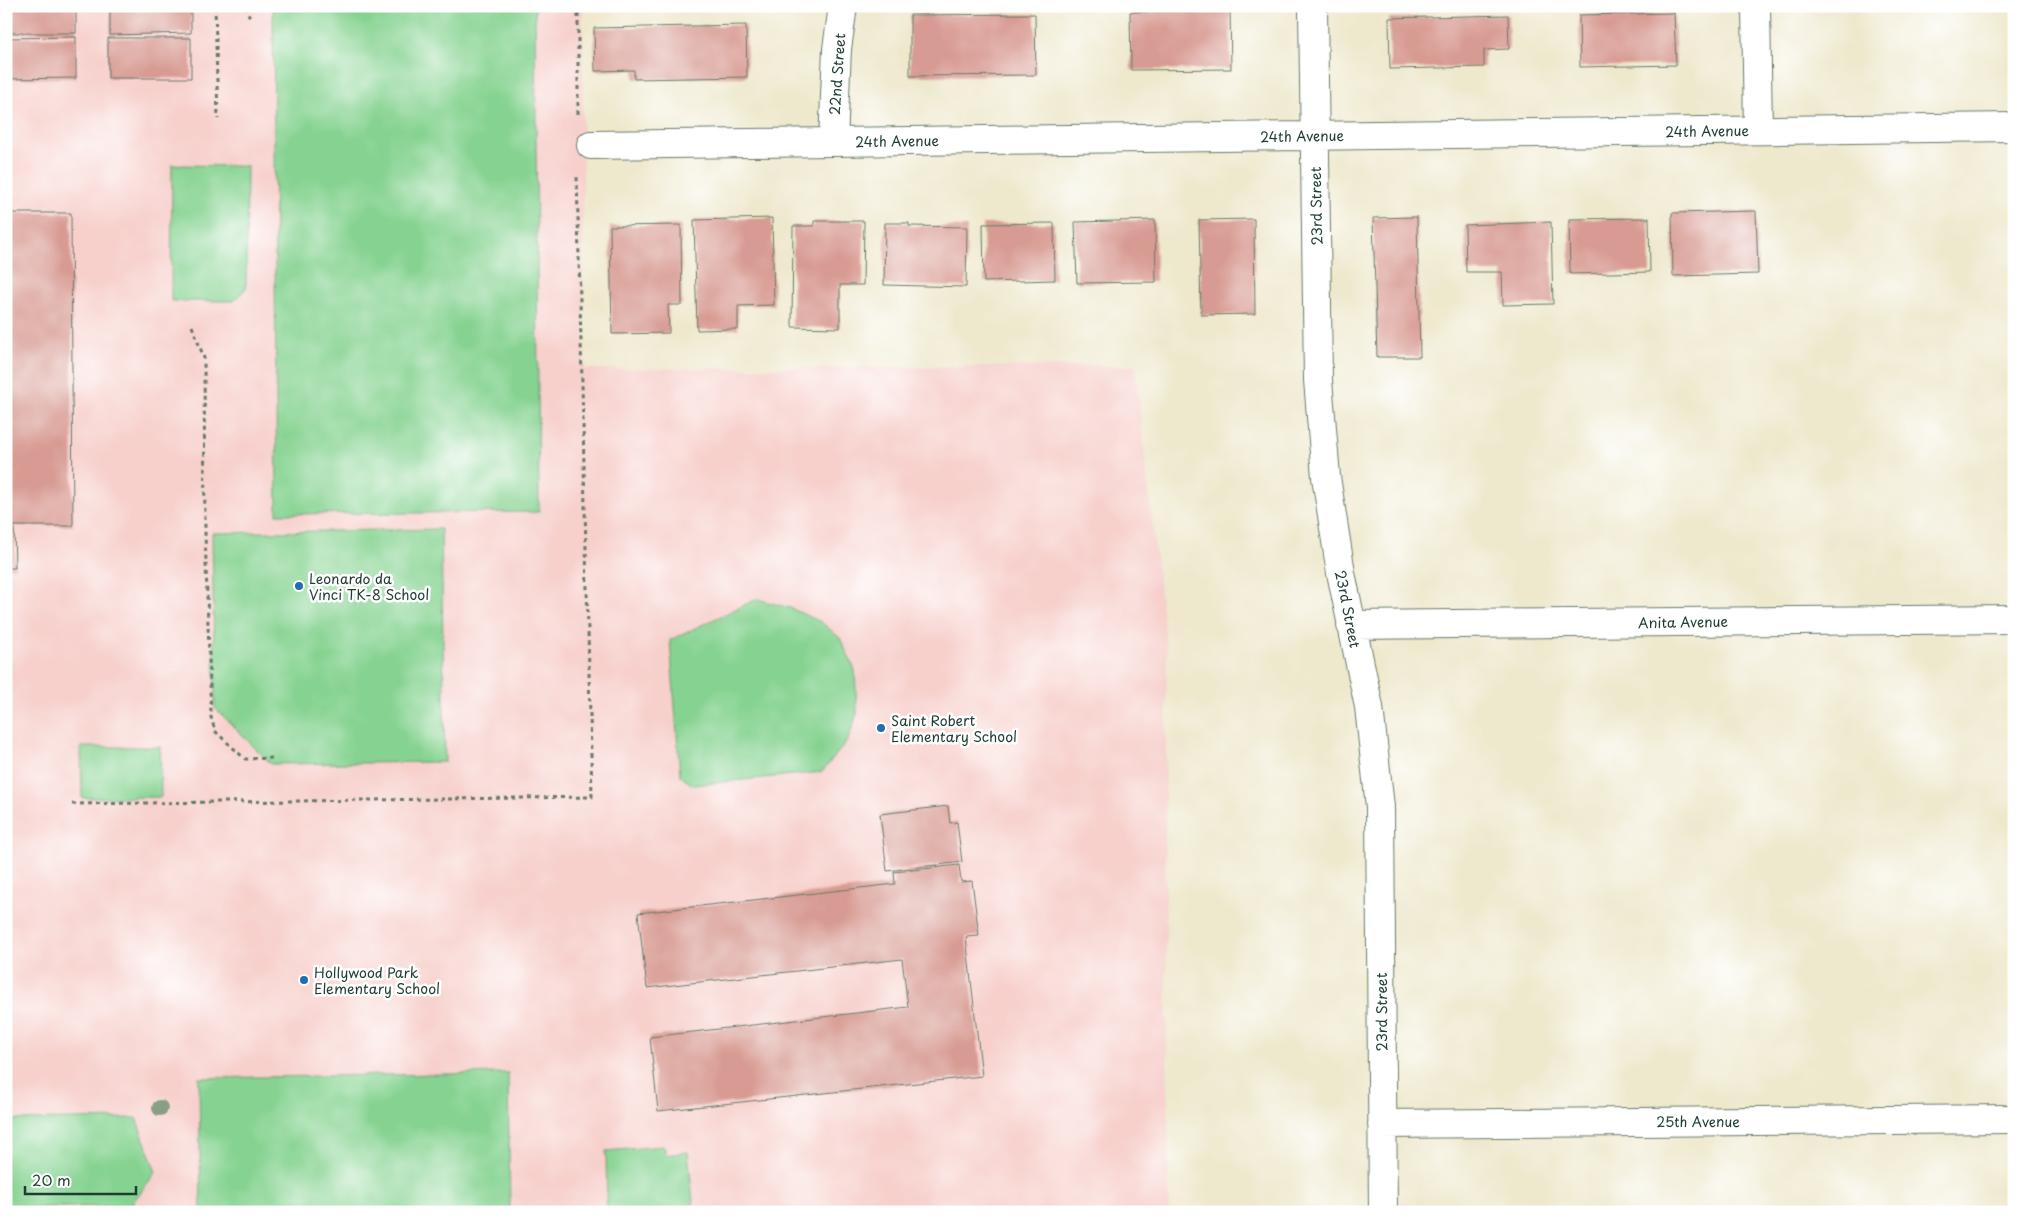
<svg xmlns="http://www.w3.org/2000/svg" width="2020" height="1218" font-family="'Playpen Sans',sans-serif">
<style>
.built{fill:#f7d0cc}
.green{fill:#86d391;stroke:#528862}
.building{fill:#d89b93}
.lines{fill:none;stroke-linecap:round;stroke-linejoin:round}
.street-casing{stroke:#677969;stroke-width:30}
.path{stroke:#677969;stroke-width:3;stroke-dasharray:4 4;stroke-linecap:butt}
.street{stroke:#fff;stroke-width:28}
.tree{fill:#8a9e85}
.poi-dot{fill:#1f6fb2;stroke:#fff;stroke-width:2}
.labels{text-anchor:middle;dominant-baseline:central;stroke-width:5;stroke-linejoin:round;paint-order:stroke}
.street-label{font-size:14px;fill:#1f3d34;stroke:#fff}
.poi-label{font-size:14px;fill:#1f3d34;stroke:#fff;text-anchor:start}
</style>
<rect width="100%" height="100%" fill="#fff"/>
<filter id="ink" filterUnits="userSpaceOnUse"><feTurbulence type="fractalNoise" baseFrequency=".02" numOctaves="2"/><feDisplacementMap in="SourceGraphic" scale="10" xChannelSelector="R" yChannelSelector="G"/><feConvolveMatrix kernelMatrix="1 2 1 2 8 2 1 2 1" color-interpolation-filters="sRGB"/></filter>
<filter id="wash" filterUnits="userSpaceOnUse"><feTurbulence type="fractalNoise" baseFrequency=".0096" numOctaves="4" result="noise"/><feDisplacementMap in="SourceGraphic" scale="20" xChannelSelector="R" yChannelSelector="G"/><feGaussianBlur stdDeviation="1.12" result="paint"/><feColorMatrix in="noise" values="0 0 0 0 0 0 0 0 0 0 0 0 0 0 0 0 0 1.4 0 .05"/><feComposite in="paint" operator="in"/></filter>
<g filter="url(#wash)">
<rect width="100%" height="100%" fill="#eee8cc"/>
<path class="built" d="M6,6H583V275L585,369L1135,366L1167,655L1165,847L1169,1212H6Z"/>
<path class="green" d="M273,6H535L539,512L277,514Z
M172,165L247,166L246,288L234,301H171Z
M441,529L445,762L271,764L215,708L212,533Z
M757,599L790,608L821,622L840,638L855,670L857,713L848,740L822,772L693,785L680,776L670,640Z
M81,747H160L161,797L82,798Z
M508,1073L510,1212H201L199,1078Z
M136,1118L156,1172L130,1206L6,1208V1120Z
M664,1146L666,1155L688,1152L694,1212H607L606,1151Z"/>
<g id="blocks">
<path class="building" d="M6,6H76V33H6Z
M110,6H191V33L110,35Z
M1230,10L1231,69L1131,70L1130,12Z
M1674,13L1676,65L1580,67L1579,15Z
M1035,14L1036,75L910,76V15Z
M1508,15L1509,49L1484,50V67L1390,69L1389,18Z
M746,25L747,77L634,79V70L595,71L594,28Z
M76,37V78L6,79V38Z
M108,38H191V78H108Z
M6,172H11V213H71L73,526H14L15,568H6Z
M1756,211L1758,274L1673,276L1672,213Z
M1417,217L1420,357H1377L1373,218Z
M772,218L774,305L738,306V329L697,330L694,220Z
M1649,218L1650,272L1570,274L1569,219Z
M1254,219L1255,314L1201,315L1199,220Z
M1155,220L1156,282L1077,283L1075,222Z
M814,221H864L863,285H840V328L792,327L793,226H814Z
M1551,222L1553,304L1503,305L1502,272H1466L1465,225Z
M885,223H909V226L967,227L966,287L884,285Z
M1054,223L1055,280L984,282L983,224Z
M681,225L682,305H668L669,333L612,334L610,226Z
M948,806L950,823L957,822L962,862L887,871L880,814Z
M959,865L961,882L972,881L979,936L966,937L982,1076L658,1111L650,1037L908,1007L902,959L647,988L638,913L895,884L894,872Z"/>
</g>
</g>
<g filter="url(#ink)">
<use href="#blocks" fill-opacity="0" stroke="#677969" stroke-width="1"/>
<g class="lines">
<g class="street-casing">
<path id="street" d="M1313,6L1318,380L1326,477L1341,573L1369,707L1380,807L1383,1212
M1756,6L1758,130
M833,142L837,49L843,6
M591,145L2014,127
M1351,625L2014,619
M1382,1124L2014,1119"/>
</g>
<path class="path" d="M215,6L218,119
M245,6L251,20
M578,114V6
M192,326L204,358L205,533L211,717L215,731L245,759L274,758
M72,804L592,797L577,176"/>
<use href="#street" class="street"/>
</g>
<circle class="tree" cx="160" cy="1108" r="8"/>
</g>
<g class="poi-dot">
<circle cx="299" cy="586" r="5"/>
<circle cx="881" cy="728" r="5"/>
<circle cx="304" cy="980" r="5"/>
</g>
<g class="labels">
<g class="street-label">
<text transform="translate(837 74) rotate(-86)">22nd Street</text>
<text transform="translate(1707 131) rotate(-1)">24th Avenue</text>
<text transform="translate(1302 136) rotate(-1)">24th Avenue</text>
<text transform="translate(897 141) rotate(-1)">24th Avenue</text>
<text transform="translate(1316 206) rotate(-91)">23rd Street</text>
<text transform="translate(1348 609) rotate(79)">23rd Street</text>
<text transform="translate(1683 622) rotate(-1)">Anita Avenue</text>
<text transform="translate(1381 1012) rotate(-90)">23rd Street</text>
<text x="1698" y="1121">25th Avenue</text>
</g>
<g class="poi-label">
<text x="309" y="578">Leonardo da<tspan x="309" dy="16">Vinci TK-8 School</tspan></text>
<text x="891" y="720">Saint Robert<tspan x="891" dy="16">Elementary School</tspan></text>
<text x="314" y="972">Hollywood Park<tspan x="314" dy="16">Elementary School</tspan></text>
</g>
</g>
<rect width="2020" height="1218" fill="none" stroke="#fff" stroke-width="25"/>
<path d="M25 1186v8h111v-8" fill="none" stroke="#1f3d34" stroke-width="2.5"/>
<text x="32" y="1186" font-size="15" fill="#1f3d34" stroke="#ffffff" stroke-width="4" paint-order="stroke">20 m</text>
</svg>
